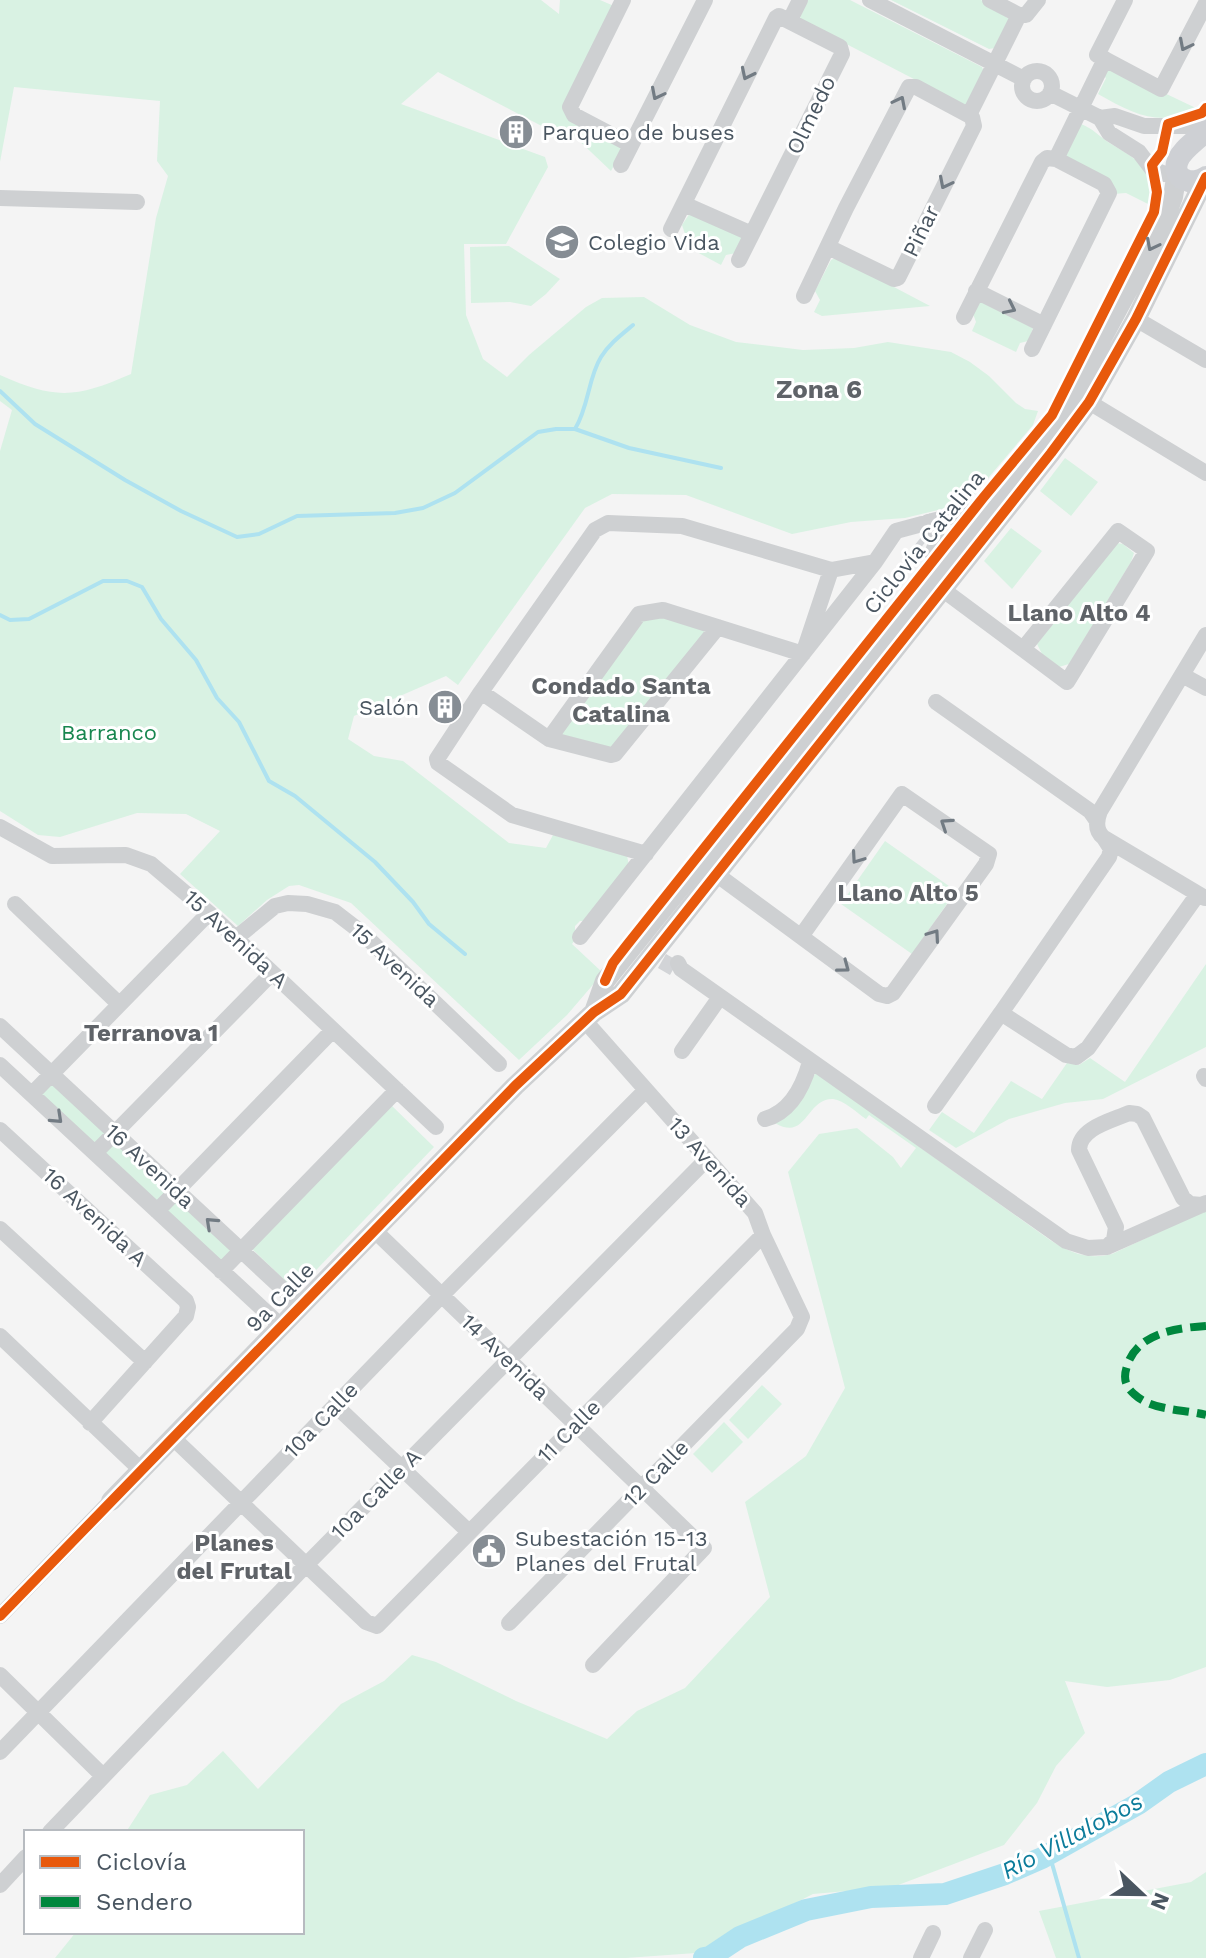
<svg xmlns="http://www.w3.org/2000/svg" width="1206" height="1958" font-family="'Work Sans',sans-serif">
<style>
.green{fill:#d9f2e3}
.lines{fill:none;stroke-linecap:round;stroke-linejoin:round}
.stream{stroke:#aee2f0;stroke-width:4}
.river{stroke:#aee2f0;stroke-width:22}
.minor-tunnel{stroke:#d2d4d7;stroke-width:16;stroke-dasharray:16 8;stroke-linecap:butt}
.minor{stroke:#ced0d2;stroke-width:16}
.tertiary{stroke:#ced0d2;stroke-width:20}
.secondary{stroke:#ced0d4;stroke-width:22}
.quiet{stroke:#00873e;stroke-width:8;stroke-dasharray:16 8;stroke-linecap:butt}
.cycleway-casing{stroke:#fff;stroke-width:15}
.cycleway{stroke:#e8590c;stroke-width:10}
.oneway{stroke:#727b83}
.labels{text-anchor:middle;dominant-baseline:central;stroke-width:6;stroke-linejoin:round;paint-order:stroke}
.street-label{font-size:22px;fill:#4a5661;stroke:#fff}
.poi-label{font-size:22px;fill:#4a5661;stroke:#fff;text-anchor:start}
.park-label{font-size:22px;fill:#17864f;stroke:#fff}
.neighbourhood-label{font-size:24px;font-weight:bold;fill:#5f6368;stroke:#fff}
.water-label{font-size:24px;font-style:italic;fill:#0c7c9b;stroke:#fff}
.quarter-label{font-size:26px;font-weight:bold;fill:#5f6368;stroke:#fff}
</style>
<rect width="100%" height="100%" fill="#f4f4f4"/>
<path class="green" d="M0,0H541L559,14L560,0H600L614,6L566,100L621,146V152L611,171L571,133L561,136L438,72L401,104L545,157L548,167L506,244H464L466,315L483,359L507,377L529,355L586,307L602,298L644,297L690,325L736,342L803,350L854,348L888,342L951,352L970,362L989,376L1016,403L1025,409L1038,411L1033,425L967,503L905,518L851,522L792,534L686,495L612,494L585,508L458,685L446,676L354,716L348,739L374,756L403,761L509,843L546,848L553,835L627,856L629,865L585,921H580L575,926V940L572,944L603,973L567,1015L519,1060L351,903L299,885L289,886L267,900L238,926L180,874L220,831L186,814L137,813L60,837L38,835L0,811V451L12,410L0,401V375C56,400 76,398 131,374L156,218L168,176L157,161L160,101L14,87L0,162Z
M808,0H850L982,67L984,72L968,104L964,105L802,21L800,17Z
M891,0H981L1009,19L995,48L989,49Z
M1112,68L1200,110C1159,127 1135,115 1098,94L1106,78L1103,76L1106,70Z
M1081,124C1092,128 1099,136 1108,142C1139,161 1154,166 1152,206L1126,193L1113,194L1066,156Z
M690,213L741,236L742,239L736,253L726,255L721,265L680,243L685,234L682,225Z
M509,246L560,279L546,294L531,306L510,302L471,303L470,247Z
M837,257L930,306L822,316L814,312L820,300L815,291L831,260Z
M978,300L1033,328L1028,341L1020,343L1016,352L972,331L976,322L972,311Z
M1065,458L1098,482L1071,516L1040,491Z
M1011,528L1042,551L1012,589L984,561Z
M1117,543L1123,544L1134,553L1131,562L1069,664L1059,667L1042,654L1037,644Z
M662,616L704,630L705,634L610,750L562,735V730L642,618Z
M885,841L956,891L912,954L841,904Z
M1206,964V1047L1103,1099L1065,1103L1009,1119L956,1148L929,1130L942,1112L974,1133L1011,1081L1042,1099L1067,1063L1079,1065L1090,1058L1125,1082Z
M816,1073L1050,1240C1071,1253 1087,1260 1112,1254L1206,1210V1667L1170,1680L1107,1687L1065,1681L1085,1733L1056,1766L1037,1803L1004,1845L893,1887L813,1894L696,1953L626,1958H55L76,1932H302V1832H126L150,1795L187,1785L223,1751L258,1789L341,1704L384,1681L412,1655L436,1662L516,1701L607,1739L637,1711L685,1688L770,1597L745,1502L806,1456L845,1388L788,1172L819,1134L857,1128L893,1157L901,1168L916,1148L869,1115L866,1119C857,1113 844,1100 833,1099C806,1098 807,1142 775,1123Z
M53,1077L112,1130L93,1150L36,1096Z
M389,1103L434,1147L296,1291L251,1248Z
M117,1136L172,1190L156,1207L99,1155Z
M178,1195L237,1249L219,1267L161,1212Z
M762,1385L782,1404L748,1439L729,1420Z
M724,1422L743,1442L712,1473L693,1454Z
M1206,1872V1958H1056L1039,1911L1191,1882Z"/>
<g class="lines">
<path class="stream" d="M0,391L35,424L125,480L181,511L237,537L259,534L297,516L395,513L423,508L455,493L538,432L556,429H575L629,448L721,468
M575,429C589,406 588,378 601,357C609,344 621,335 633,325
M0,615L10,620L29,619L103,581H127L142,587L161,619L196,660L217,698L239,722L269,781L295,796L375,862L413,902L429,924L465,954
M1049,1853L1079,1958"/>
<path class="river" d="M704,1958L710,1957L740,1937L806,1910L871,1897L945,1894L1005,1874L1042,1858L1138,1804L1169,1782L1206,1764"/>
<path class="minor-tunnel" d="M918,541L923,545
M662,961L674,968"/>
<path class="minor" d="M623,0L570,107L574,115L631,145
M870,0L1024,79
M990,0L1019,15H1026L1038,0
M1125,0L1097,55L1161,89L1206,3
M790,20L800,0
M1022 86a15 15 0 1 1 30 0a15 15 0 1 1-30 0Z
M1050,93L1100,118L1115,116L1144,126H1185L1195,123L1206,113
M969,115L1019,15
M1100,118L1109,133L1139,152L1152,169L1165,174L1177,172
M1056,159L1105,59
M621,165L705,0
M0,198L137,202
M684,204L752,234
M671,229L776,18L779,16L840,47L842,54L739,260
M976,291L1044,325
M804,296L846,208L909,87H916L972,117L974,126L898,278L894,279L828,247
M964,317L1042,162L1047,158L1056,159L1104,184L1109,193L1032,349
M1136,319L1206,360
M1089,402L1206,473
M932,521L938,540L932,553
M928,522L973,511H983
M942,589L1067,682L1147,551L1118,531L1023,649
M1182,675L1206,688
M481,692L549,739L611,755L615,754L718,627
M936,702L1090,811L1097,821
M549,739L639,614L663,610L803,654L831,570
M0,827L52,856L126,855L151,864L209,913L436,1127
M1104,838L1111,849L1109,857L1001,1013L1066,1055L1076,1057L1088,1048L1198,894
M646,854L512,815L438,763L437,759L481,692L595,530L608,523L682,526L831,570L875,562
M716,874L879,994L887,996L893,993L986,864L989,854L902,794L802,935
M1205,898L1104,838C1095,831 1096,821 1100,811L1206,635
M15,904L119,1004
M580,937L875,562L896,531L922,524
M236,938L275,906L288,903L307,904L335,912L361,932L499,1064
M678,963L681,969L1066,1241L1088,1248L1107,1247L1206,1203
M0,1026L300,1305
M682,1051L720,997
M0,1065L280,1325
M1204,1076L1206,1079
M32,1094L209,913
M935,1106L1001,1013
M765,1119C791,1112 803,1087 810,1062
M0,1130L186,1301L188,1307L186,1316L90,1423
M95,1153L272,973
M157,1211L333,1030
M0,1229L145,1362
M374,1230L704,1548L593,1665
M1107,1247L1114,1240L1116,1227L1079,1150C1079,1128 1111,1121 1129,1113L1137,1114L1143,1118L1183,1198L1190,1204L1202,1205
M221,1271L397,1090
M0,1336L141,1470
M335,1405L469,1532
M172,1437L366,1622L377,1626L763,1235
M0,1616L111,1501
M509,1623L797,1329L802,1317L763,1235L755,1213L585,1021
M0,1675L103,1776
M0,1752L442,1295L646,1090
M50,1832L306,1565L706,1160
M0,1885L26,1857
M921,1958L933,1933
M971,1958L985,1930"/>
<path class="tertiary" d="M594,1012L605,981L1064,409L1159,232L1173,197L1177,172
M111,1501L515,1086L594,1012L621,994L1051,453L1089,402L1136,319L1206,177"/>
<path class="secondary" d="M1206,130C1198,140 1183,148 1178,160C1170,179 1193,187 1206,177"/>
<path class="quiet" d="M1206,1326C1176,1328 1137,1333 1127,1366C1123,1378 1125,1386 1134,1394C1152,1411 1183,1409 1206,1415"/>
<g class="cycleway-casing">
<path id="cycleway" d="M605,981L613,963L627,945L983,498L1052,415L1154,212L1157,192L1152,165L1162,152L1168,124L1202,113L1206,108
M0,1616L515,1086L594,1012L621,994L1051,453L1089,402L1136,319L1206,177"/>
</g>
<use href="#cycleway" class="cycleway"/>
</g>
<defs><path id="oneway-chevron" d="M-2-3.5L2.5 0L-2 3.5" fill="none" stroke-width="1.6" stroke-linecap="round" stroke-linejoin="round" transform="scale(2)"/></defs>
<g class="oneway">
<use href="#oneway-chevron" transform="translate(1185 45) rotate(117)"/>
<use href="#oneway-chevron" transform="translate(747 74) rotate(116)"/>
<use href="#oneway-chevron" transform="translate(657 94) rotate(117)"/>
<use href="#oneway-chevron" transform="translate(900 102) rotate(-63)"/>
<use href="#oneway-chevron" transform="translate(945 183) rotate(117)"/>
<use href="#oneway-chevron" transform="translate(1152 245) rotate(117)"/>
<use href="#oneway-chevron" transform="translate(1010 308) rotate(26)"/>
<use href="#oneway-chevron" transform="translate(946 824) rotate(-146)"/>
<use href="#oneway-chevron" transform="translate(857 858) rotate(125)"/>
<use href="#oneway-chevron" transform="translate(934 935) rotate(-55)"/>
<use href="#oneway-chevron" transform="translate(844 967) rotate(37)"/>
<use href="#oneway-chevron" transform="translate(57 1118) rotate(43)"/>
<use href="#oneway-chevron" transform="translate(211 1223) rotate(-137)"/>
</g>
<defs>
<g id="building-disc" transform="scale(1.8)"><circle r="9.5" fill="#868d94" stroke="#fff"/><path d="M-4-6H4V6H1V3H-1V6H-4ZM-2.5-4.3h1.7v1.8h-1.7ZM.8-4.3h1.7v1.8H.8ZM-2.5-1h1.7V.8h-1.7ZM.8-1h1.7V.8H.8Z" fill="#fff"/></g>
<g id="school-disc" transform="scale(1.8)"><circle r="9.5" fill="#868d94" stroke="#fff"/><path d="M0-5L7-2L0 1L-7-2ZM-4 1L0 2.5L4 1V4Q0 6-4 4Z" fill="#fff"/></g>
<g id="civic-disc" transform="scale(1.8)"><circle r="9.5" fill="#868d94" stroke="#fff"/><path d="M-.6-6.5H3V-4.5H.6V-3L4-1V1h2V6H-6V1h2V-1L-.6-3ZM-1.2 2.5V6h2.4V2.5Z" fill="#fff"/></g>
</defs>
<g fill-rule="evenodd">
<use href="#building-disc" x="516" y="132"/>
<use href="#school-disc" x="562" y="242"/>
<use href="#building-disc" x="445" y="707"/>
<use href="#civic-disc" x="489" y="1551"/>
</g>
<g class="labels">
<g class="street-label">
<text transform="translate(811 115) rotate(-64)">Olmedo</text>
<text transform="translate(921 231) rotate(-64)">Piñar</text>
<text transform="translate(924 542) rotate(-51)">Ciclovía Catalina</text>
<text transform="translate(236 939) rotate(43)">15 Avenida A</text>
<text transform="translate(395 965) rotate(43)">15 Avenida</text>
<text transform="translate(710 1162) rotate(48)">13 Avenida</text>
<text transform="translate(150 1166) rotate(43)">16 Avenida</text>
<text transform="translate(95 1217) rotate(43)">16 Avenida A</text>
<text transform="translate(280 1297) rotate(-46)">9a Calle</text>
<text transform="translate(505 1357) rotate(44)">14 Avenida</text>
<text transform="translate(321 1420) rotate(-46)">10a Calle</text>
<text transform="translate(569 1431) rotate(-45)">11 Calle</text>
<text transform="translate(656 1473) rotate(-46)">12 Calle</text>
<text transform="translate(376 1494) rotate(-45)">10a Calle A</text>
</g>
<g class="poi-label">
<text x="542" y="132">Parqueo de buses</text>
<text x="588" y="242">Colegio Vida</text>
<text x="419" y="707" text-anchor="end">Salón</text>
<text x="515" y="1538">Subestación 15-13<tspan x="515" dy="25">Planes del Frutal</tspan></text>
</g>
<g class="park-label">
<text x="109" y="732">Barranco</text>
</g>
<g class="neighbourhood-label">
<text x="1079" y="613">Llano Alto 4</text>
<text x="621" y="686">Condado Santa<tspan x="621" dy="28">Catalina</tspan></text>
<text x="908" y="893">Llano Alto 5</text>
<text x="151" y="1033">Terranova 1</text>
<text x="234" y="1543">Planes<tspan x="234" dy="28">del Frutal</tspan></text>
</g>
<g class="water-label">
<text transform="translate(1072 1836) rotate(-28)">Río Villalobos</text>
</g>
<g class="quarter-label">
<text x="819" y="389">Zona 6</text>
</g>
</g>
<rect x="24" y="1830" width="280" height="104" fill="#ffffff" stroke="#b7bbc0" stroke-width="2"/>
<rect x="40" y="1856" width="40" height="12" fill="#e8590c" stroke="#b7bbc0" stroke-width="2"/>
<text x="96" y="1870" font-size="24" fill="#4a5661">Ciclovía</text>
<rect x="40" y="1896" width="40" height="12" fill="#00873e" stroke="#b7bbc0" stroke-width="2"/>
<text x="96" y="1910" font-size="24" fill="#4a5661">Sendero</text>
<g transform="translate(1142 1894) rotate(112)" stroke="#ffffff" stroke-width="6" paint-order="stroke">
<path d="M0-6L14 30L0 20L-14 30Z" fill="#4a5661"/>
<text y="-12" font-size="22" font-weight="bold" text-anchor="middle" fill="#4a5661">N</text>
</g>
</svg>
